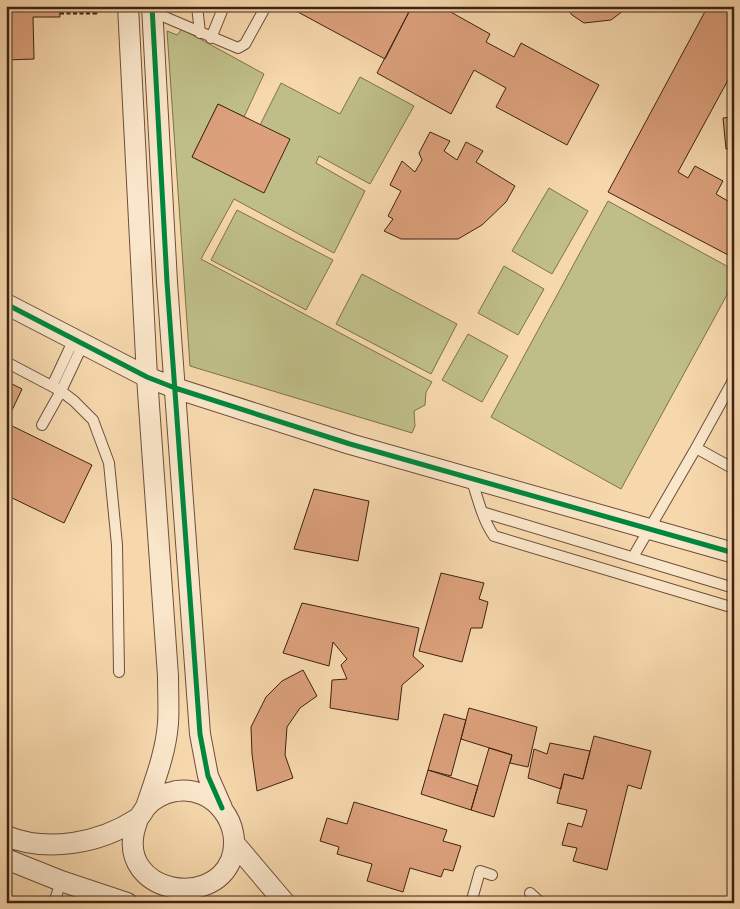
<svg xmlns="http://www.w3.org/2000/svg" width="740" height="909" font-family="'IM FELL English',serif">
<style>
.green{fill:#bfbe88;stroke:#7e704e}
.building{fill:#dca17c;stroke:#3e2115}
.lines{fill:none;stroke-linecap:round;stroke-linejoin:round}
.service-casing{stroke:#6c4f3b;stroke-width:12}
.minor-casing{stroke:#6c4f3b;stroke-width:22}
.path{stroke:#3e2115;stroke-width:3;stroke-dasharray:4 2.5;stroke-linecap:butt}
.service{stroke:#fae6ca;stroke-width:10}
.minor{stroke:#fae6ca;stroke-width:20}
.cycleway-casing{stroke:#fae6ca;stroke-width:8}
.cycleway{stroke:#00873e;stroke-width:5}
</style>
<rect width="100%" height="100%" fill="#f7d8ad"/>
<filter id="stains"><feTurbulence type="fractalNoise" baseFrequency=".004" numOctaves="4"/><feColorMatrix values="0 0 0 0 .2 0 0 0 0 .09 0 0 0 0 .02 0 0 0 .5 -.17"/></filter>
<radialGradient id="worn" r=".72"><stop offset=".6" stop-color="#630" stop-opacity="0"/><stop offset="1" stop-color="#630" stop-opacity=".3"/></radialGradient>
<path class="green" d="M182,29L264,74L244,117L218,104L192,157L263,192L260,125L281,83L340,114L360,77L414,106L370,184L319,156L316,163L365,191L334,253L234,199L201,259L432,382L426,392L425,405L414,411L415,426L412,433L190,366L167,31L177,35Z
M549,188L588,211L552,274L512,251Z
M608,201L734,270V282L621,489L491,417Z
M237,210L333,260L306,310L211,260Z
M504,266L544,289L518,335L478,313Z
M362,274L457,324L431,374L336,324Z
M468,334L508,356L482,402L442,380Z"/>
<path class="building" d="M6,6H59L60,17H33L34,59L6,60Z
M298,6H412L385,59L296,11Z
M412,6H440L490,34L486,42L514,57L521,43L599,85L567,145L496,107L506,88L474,70L451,114L377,73Z
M565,6H625L623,11L611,20L584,23L572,15Z
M708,6H734V69L678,172L688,178L695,166L723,181L716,194L731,203L734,194V258L608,192Z
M218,104L290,139L264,193L192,157Z
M734,117V149H726L723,118Z
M430,132L450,141L444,151L457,160L466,142L483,151L476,162L515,186L506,202L482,225L458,239H401L384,231L393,219L388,216L401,191L390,185L402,161L415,172L422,160L419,153Z
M6,381L22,389L6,423Z
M6,423L92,465L64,523L6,495Z
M314,489L369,501L358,561L294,549Z
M441,573L484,583L479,599L488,602L482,628H471L462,662L419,651Z
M302,603L419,628L413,656L424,666L402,685L398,720L330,708L332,680L347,679L341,665L347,659L333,642L329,666L283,653Z
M303,670L317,696L300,708L287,727L285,755L293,778L257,791L252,754L251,727L266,697L282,681Z
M469,708L537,727L528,767L510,763L512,755L461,739Z
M444,714L466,720L451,776L428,770Z
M594,736L651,751L641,789L628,785L607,870L573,861L577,848L562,845L568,823L582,827L587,810L557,803L564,774L583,779Z
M550,743L590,751L583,779L564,774L561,789L528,778L534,749L547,754Z
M489,748L512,755L494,817L471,810Z
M428,770L478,786L471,810L421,794Z
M354,802L447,830L443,841L461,846L453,871L444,869L441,877L410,868L403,892L367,881L372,864L337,854L339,847L320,841L327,818L347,824Z"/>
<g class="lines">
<g class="service-casing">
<path id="service" d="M197,6L200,33
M153,12L238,48L245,44L266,6
M211,38L224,6
M6,362L61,391L74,401L93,420L109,463L117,545L119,672
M52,386L74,339
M42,425L61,391L83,344
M696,448L734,469
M471,478C478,498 482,519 494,536L734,608
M482,512L734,588
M633,557L696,448L734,379
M530,893L541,903
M54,903L61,881
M471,903L480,871L492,875"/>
</g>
<g class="minor-casing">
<path id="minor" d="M128,6L147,377L168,676C168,692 169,708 168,723C166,752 155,780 146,807
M152,6L167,282L200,734L208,776L222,808
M6,304L147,377L175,388L350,444L734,553
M6,836C48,853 100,843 137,819C141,816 143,811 146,807C153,799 165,793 176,791C214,785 244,825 231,860C211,909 121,892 134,832C135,827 137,823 138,818
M235,844L285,903
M6,859L61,881L127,903"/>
</g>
<path class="path" d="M60,13H96V6"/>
<use href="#service" class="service"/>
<use href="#minor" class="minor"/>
<g class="cycleway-casing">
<path id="cycleway" d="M152,6L167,282L200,734L208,776L222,808
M6,304L147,377L175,388L350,444L734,553"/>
</g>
<use href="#cycleway" class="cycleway"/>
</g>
<rect width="740" height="909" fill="none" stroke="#f7d8ad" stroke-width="25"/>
<rect x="8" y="8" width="725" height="894" fill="none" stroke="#3e2115" stroke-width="2.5"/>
<rect x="12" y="12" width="715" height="884" fill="none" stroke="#3e2115"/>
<rect width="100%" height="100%" filter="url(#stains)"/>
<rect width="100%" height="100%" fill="url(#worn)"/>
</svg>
